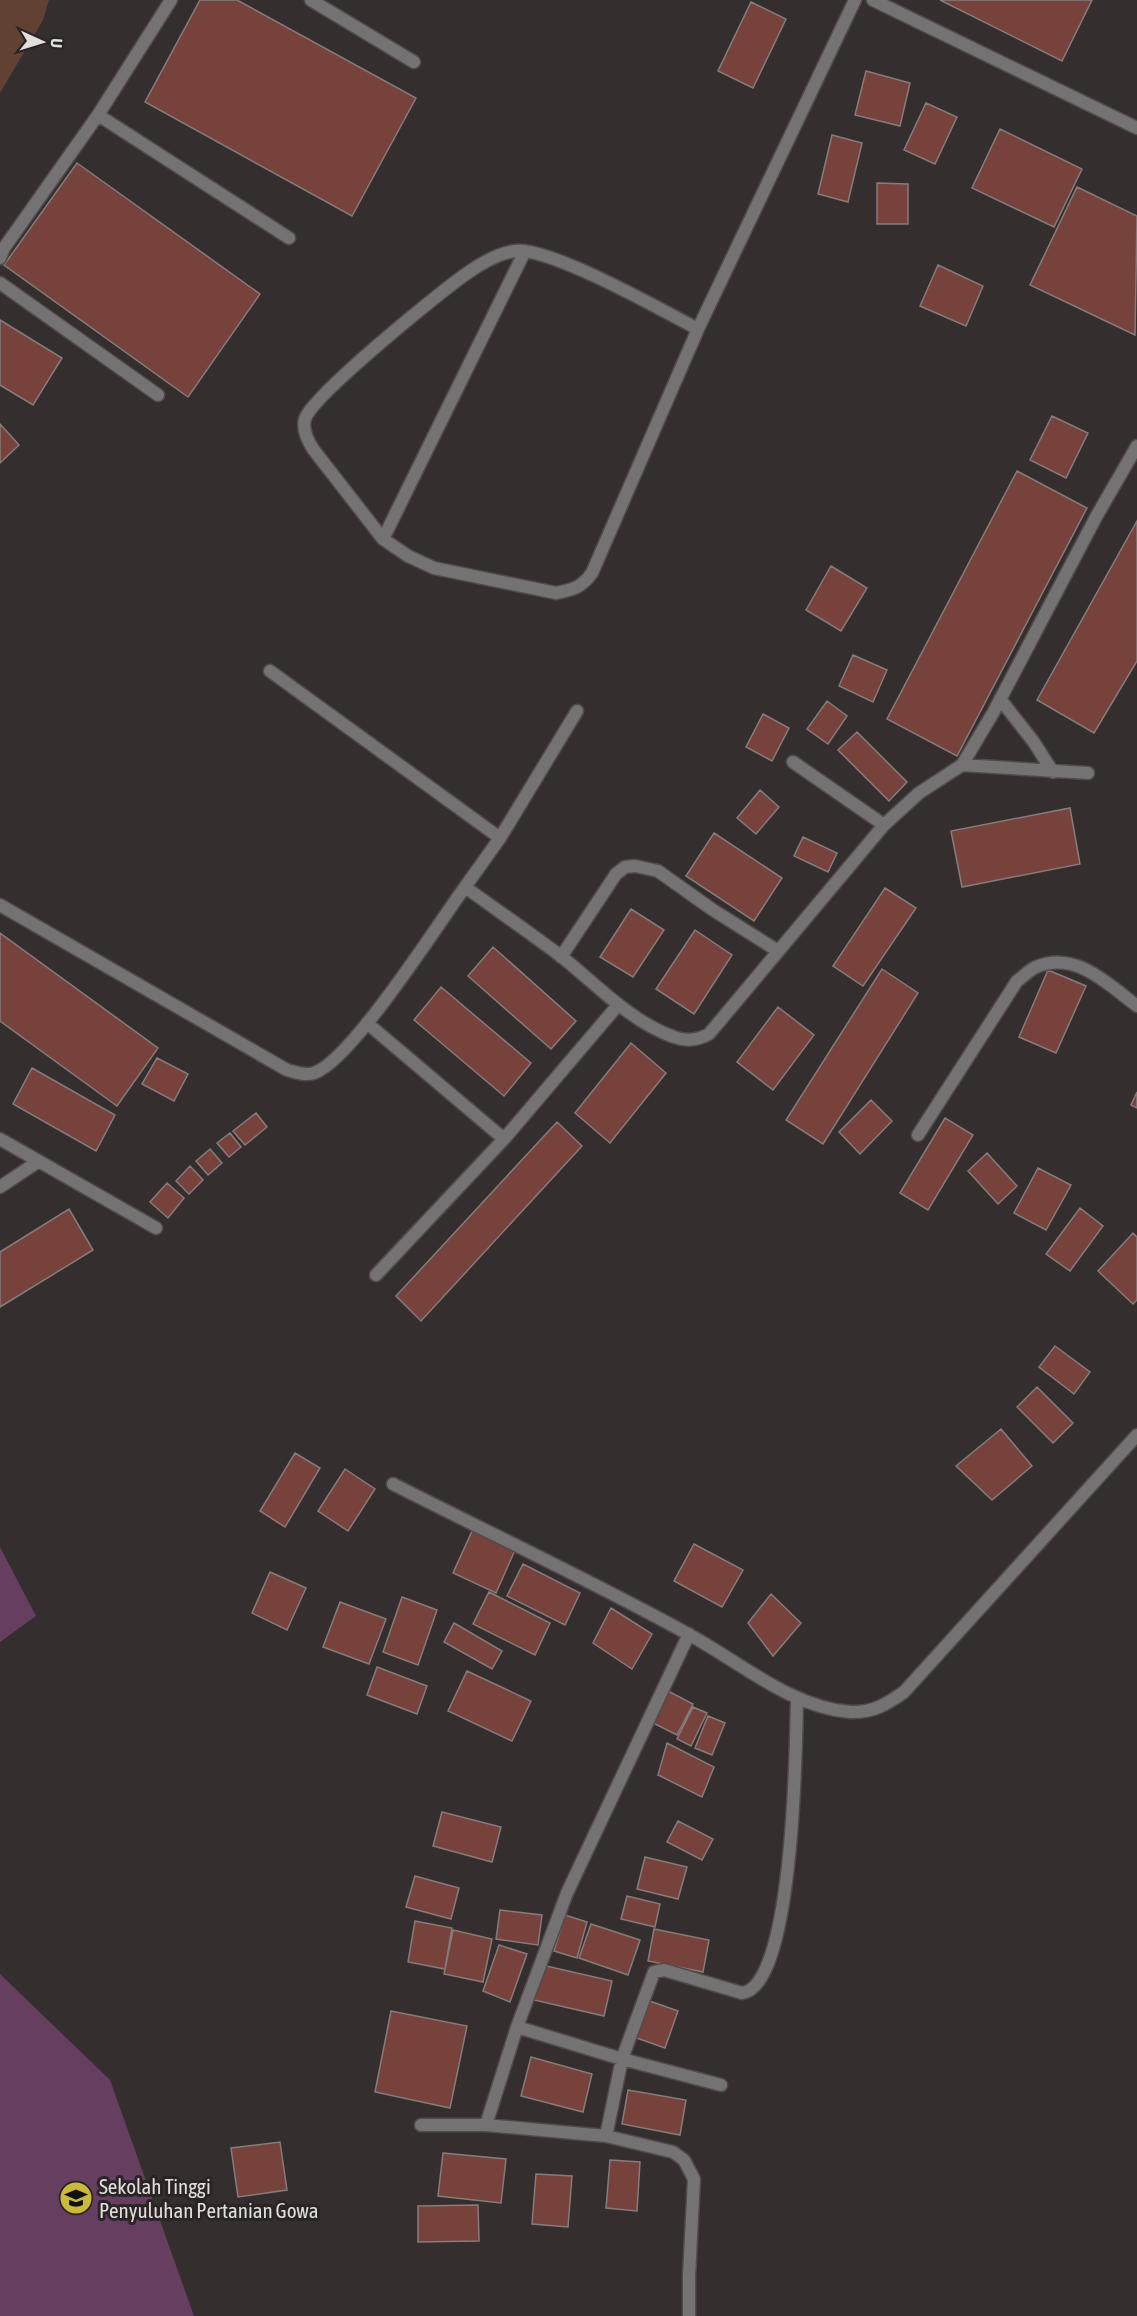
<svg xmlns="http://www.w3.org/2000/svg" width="1137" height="2316" font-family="'Asap Condensed',sans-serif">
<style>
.green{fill:#604133}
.water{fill:#653e60}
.building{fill:#77423c;stroke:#857c7b;stroke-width:1.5}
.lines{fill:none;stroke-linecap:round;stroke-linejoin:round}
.minor-casing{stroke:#514a4b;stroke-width:15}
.tertiary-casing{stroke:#514a4b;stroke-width:15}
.minor{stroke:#757273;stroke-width:12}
.tertiary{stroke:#757273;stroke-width:12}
.labels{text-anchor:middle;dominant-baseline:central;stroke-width:6;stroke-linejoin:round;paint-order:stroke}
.poi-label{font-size:21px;fill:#e2dede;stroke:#2b2425;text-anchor:start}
</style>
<rect width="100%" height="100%" fill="#352e2f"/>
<path class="green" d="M0,0H49L43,20L0,93Z"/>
<path class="water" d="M0,1547L36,1616L0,1642Z
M0,1974L110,2080L194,2316H0Z"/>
<path class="building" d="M200,0H237L416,98L352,216L145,102Z
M940,0H1092L1062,61Z
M751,2L786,19L753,88L718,71Z
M866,71L910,83L900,126L855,115Z
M926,103L957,117L935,164L904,150Z
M1000,129L1082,169L1054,227L972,188Z
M832,135L862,143L848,202L818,194Z
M77,163L260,294L188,397L4,265Z
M877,183L908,184V224H877Z
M1077,187L1137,216L1135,335L1030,285Z
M938,265L983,286L966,326L920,306Z
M0,320L62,358L33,405L0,385Z
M1052,416L1088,433L1066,478L1030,460Z
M0,424L19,445L0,463Z
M1017,471L1087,508L957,756L887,719Z
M1137,521V661L1094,733L1037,700Z
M831,566L867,588L841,631L806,610Z
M853,655L887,670L873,702L839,686Z
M827,701L847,716L828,744L807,729Z
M763,714L789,728L772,761L746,747Z
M857,732L907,782L889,801L838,750Z
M760,790L779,807L756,834L737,818Z
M1070,808L1080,864L962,887L951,831Z
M714,833L782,878L754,921L686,876Z
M803,837L837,853L828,872L794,856Z
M885,888L916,908L863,986L833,966Z
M631,909L664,930L633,977L600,957Z
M695,930L732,955L694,1014L656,989Z
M0,933L158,1048L117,1106L0,1021Z
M493,947L576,1021L551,1049L468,976Z
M882,969L918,993L823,1144L786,1120Z
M1048,970L1086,986L1056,1053L1019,1037Z
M441,987L531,1063L504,1096L414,1020Z
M778,1007L814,1035L773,1090L737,1062Z
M631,1043L666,1073L610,1143L575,1113Z
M157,1058L188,1074L174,1101L142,1084Z
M32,1068L115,1115L96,1151L13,1104Z
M1137,1092V1108L1131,1105Z
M871,1100L892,1121L860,1154L839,1132Z
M256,1113L267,1127L245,1145L233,1131Z
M945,1118L973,1135L928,1210L900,1193Z
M557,1122L582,1146L421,1321L396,1296Z
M230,1133L241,1147L229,1157L217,1143Z
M210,1149L222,1163L208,1175L196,1161Z
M987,1153L1017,1186L998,1204L968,1171Z
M190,1166L203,1180L189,1194L176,1181Z
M1038,1168L1071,1185L1046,1230L1014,1213Z
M167,1183L184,1198L168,1218L150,1202Z
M1080,1208L1103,1226L1070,1271L1046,1254Z
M69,1209L93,1250L0,1307V1252Z
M1133,1233L1137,1237V1300L1133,1304L1098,1271Z
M1055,1346L1090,1372L1074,1394L1039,1367Z
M1037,1387L1073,1423L1053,1443L1017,1407Z
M1001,1429L1032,1466L992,1500L956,1466Z
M295,1453L320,1468L285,1527L260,1511Z
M345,1469L375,1489L348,1531L318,1511Z
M473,1529L516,1548L496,1593L453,1573Z
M694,1544L743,1570L722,1607L674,1581Z
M523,1564L580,1593L565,1625L507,1596Z
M270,1572L306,1588L287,1630L252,1613Z
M489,1592L550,1623L535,1655L473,1624Z
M771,1594L801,1623L773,1656L748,1623Z
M402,1597L437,1610L418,1665L383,1652Z
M340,1602L386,1619L369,1664L323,1647Z
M611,1608L652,1634L632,1669L593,1643Z
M454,1623L502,1651L492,1669L444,1642Z
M377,1667L427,1686L417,1714L367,1695Z
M467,1671L531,1701L512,1741L448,1711Z
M668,1691L693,1704L677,1735L651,1722Z
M693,1707L707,1713L691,1746L677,1739Z
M708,1716L725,1723L712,1755L695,1748Z
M667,1743L714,1767L702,1797L658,1775Z
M442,1812L501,1827L492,1862L433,1846Z
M678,1821L713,1839L702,1860L667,1842Z
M645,1857L687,1867L678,1899L637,1889Z
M415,1876L459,1888L451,1919L406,1907Z
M627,1896L660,1904L655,1927L621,1919Z
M500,1910L542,1915L538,1945L496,1939Z
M565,1915L587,1922L577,1958L554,1951Z
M415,1921L452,1928L445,1969L408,1962Z
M591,1924L640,1940L628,1975L579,1958Z
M654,1929L709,1940L703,1972L648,1961Z
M453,1930L492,1939L483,1982L444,1974Z
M499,1945L527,1954L510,2002L483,1991Z
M542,1965L612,1981L604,2016L534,2000Z
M644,1999L678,2011L665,2048L631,2036Z
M391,2011L467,2026L450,2108L375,2092Z
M531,2057L592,2074L583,2112L521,2096Z
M628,2090L686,2100L680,2135L622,2124Z
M280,2142L287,2190L238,2197L231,2148Z
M443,2153L506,2159L501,2203L438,2196Z
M610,2160L640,2162L637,2211L606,2208Z
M536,2174L572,2176L568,2227L532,2224Z
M478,2205L479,2241L418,2242V2206Z"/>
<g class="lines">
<g class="minor-casing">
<path id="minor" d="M311,0L414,62
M98,115L289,238
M0,258L4,248L98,115L171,0
M0,283L158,395
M698,329C663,311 549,246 515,251C499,253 480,264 466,274C440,292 312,396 305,419C302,429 308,441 313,449L383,539L408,556L434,568L556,593C573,590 582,587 592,573L698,329L855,0
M383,539L525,251
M270,671L500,838
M1000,699L1033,741L1053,772
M793,762L884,825
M962,765L1088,773
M465,887L500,838L577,711
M0,905L287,1070C295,1072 305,1076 314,1073C351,1061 438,924 465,887C497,910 530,933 562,957C597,985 631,1022 674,1037C687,1042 698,1040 709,1034L884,825L919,793L962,765L993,713L1096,517L1137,446
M561,957L616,874L625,867L635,866L658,871L713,910L778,951
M367,1023L504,1139
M918,1135L1017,981C1023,977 1029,970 1036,967C1075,950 1108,984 1137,1006
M0,1139L156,1228
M0,1187L39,1161
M376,1275L504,1139L618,1005
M393,1484C491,1534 592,1581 688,1634C740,1662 790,1707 850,1712C873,1713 887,1704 904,1692L1137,1435
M517,2027L622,2059L721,2085
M421,2125H486L606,2136L673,2152L684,2160L694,2179L689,2276V2316
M486,2125L517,2027L567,1893L689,1634
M606,2136L622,2059L654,1972L664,1970L742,1993C794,1987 796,1743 797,1699"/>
</g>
<g class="tertiary-casing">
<path id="tertiary" d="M873,0L1137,128"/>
</g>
<use href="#minor" class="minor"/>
<use href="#tertiary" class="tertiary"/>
</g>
<defs>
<g id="university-disc" transform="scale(1.725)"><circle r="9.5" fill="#cbba39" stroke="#2b2425"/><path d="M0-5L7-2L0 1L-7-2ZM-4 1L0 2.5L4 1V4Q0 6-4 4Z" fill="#111"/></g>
</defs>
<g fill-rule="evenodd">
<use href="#university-disc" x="76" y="2198"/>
</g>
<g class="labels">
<g class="poi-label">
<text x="99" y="2186">Sekolah Tinggi<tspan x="99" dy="24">Penyuluhan Pertanian Gowa</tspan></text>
</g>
</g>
<g transform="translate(42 42) rotate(94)" stroke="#2b2425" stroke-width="4.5" paint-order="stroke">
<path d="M0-4.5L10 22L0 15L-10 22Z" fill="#e2dede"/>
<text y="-9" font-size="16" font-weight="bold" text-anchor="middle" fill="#e2dede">U</text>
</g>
</svg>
